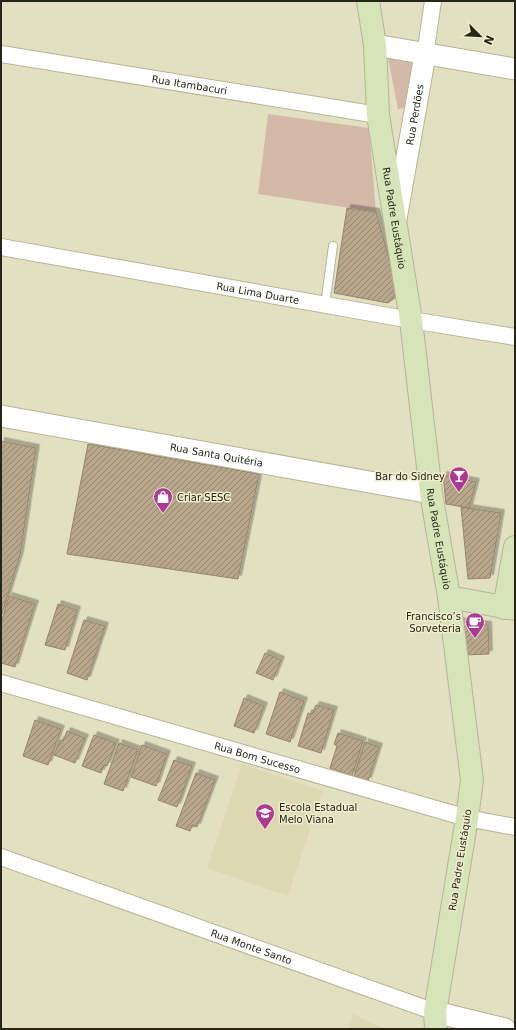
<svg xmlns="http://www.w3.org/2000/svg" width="516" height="1030" font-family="'DejaVu Sans',sans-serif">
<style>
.built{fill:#dcd8b1}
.park{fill:#d4b9a9}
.building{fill:url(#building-hatch);stroke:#96856d;filter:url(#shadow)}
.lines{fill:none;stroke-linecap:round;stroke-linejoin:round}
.service-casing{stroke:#b7b496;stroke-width:10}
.minor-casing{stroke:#b7b496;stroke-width:18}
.tertiary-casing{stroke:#b7b496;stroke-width:23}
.secondary-casing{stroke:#b7b496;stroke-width:24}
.service{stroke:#fff;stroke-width:8}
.minor{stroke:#fff;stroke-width:16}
.tertiary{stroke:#fff;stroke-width:21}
.secondary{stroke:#d6e4ba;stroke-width:22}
.labels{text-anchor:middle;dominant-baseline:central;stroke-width:3;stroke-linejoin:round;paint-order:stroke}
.street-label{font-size:10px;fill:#262519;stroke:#f0edce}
.poi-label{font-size:10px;fill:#262519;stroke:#f0edce;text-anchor:end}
</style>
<defs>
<pattern id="building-hatch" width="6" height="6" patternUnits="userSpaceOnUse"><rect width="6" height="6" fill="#b7a58c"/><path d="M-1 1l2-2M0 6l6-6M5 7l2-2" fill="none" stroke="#958672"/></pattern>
<filter id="shadow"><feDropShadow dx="3.5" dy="-3.5" stdDeviation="0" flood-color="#0004"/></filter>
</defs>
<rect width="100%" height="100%" fill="#e3e0c1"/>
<path class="built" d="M242,764L323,791L288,896L207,868Z
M353,1014L385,1029H348Z"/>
<path class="park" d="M388,58L419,61L405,108L398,109Z
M268,114L369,128L376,212L258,194Z"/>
<path class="building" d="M347,208L376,212L397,287L396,297L388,303L334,293Z
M1,441L36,448L20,555L1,617Z
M88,444L259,474L238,579L67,554Z
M443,475L476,482L469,508L446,504Z
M461,507L501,513L490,578L468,579Z
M9,596L35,604L15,667L1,663V623Z
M58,604L77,610L65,650L45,645Z
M84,620L105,626L87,680L67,673Z
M458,621L488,625L489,654L465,655Z
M265,653L281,660L273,680L256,673Z
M280,692L304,701L290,742L266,734Z
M244,698L264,706L254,733L234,726Z
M316,705L334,710L321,753L298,746L308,713L312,714Z
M35,720L61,729L48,765L23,756Z
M67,731L85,738L75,763L54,755L60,740L63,741Z
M338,733L363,741L352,776L330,768L337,746L334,744Z
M94,735L116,743L107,766L104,765L101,773L82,766Z
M365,742L379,747L368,781L354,776Z
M119,743L138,750L123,791L104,784Z
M142,745L167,754L156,786L131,777Z
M174,760L192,766L177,807L158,800Z
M196,773L215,780L197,827L192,825L190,831L176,826Z"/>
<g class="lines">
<g class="service-casing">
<path id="service" d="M325,305L333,246"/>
</g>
<g class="minor-casing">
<g id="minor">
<path id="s1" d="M1,54L378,115"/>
<path d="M425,55L433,1"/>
<path id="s2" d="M1,247L411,320L515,337"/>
<path id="s3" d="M1,683L467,818L515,827"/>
<path id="s4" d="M1,857L435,1012"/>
</g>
</g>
<g class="tertiary-casing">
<g id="tertiary">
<path d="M375,45L515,69"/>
<path id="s5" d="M396,219L425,55"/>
<path id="s6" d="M1,416L431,493"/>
<path d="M435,1012L505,1029"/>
</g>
</g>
<g class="secondary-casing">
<g id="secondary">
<path id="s7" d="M368,1L375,45L378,115L411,320L431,493L449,597L472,780L467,818L435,1012L436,1029"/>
<path d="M449,597L515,609"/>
<path d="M504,608L515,547"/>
</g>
</g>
<use href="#service" class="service"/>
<use href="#minor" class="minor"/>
<use href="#tertiary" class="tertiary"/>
<use href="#secondary" class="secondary"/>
</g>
<defs>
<g id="bar-pin" transform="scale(1)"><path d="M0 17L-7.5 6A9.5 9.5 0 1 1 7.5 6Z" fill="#ac3a95" stroke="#f0edce"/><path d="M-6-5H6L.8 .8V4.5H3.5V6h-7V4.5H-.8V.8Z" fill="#fff"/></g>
<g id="shop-pin" transform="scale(1)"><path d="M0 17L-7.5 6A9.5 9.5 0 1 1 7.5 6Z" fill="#ac3a95" stroke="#f0edce"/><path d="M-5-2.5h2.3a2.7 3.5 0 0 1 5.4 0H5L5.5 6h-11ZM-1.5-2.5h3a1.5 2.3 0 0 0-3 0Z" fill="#fff"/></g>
<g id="cafe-pin" transform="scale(1)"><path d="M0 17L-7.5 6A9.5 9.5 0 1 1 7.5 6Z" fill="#ac3a95" stroke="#f0edce"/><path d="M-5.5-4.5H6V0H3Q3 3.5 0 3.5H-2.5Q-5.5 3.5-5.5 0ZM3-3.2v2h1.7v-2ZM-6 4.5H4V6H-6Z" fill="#fff"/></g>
<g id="school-pin" transform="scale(1)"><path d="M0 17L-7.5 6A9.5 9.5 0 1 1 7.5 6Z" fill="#ac3a95" stroke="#f0edce"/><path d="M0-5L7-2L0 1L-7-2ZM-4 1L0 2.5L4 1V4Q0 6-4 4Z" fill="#fff"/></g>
</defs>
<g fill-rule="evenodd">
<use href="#bar-pin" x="459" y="476"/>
<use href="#shop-pin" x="163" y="497"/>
<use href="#cafe-pin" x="475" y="622"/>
<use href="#school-pin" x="265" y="813"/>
</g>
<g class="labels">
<g class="street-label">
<text stroke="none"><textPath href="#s1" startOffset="191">Rua Itambacuri</textPath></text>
<text stroke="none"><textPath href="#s5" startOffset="106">Rua Perdões</textPath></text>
<text stroke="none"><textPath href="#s7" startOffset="219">Rua Padre Eustáquio</textPath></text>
<text stroke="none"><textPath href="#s2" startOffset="261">Rua Lima Duarte</textPath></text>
<text stroke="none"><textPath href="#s6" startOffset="219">Rua Santa Quitéria</textPath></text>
<text stroke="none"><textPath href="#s7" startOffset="543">Rua Padre Eustáquio</textPath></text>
<text stroke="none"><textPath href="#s3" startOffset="267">Rua Bom Sucesso</textPath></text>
<text transform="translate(460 860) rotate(-81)">Rua Padre Eustáquio</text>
<text stroke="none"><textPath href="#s4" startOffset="266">Rua Monte Santo</textPath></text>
</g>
<g class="poi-label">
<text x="445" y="476">Bar do Sidney</text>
<text x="177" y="497" text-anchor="start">Criar SESC</text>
<text x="461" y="616">Francisco’s<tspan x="461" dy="12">Sorveteria</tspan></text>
<text x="279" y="807" text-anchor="start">Escola Estadual<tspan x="279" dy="12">Melo Viana</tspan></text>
</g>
</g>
<rect width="516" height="1030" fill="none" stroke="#262519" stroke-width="4"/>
<g transform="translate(480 36) rotate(114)" stroke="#f0edce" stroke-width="3" paint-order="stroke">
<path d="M0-3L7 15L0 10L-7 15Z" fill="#262519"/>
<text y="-6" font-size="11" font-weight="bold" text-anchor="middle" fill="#262519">N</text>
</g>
</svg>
